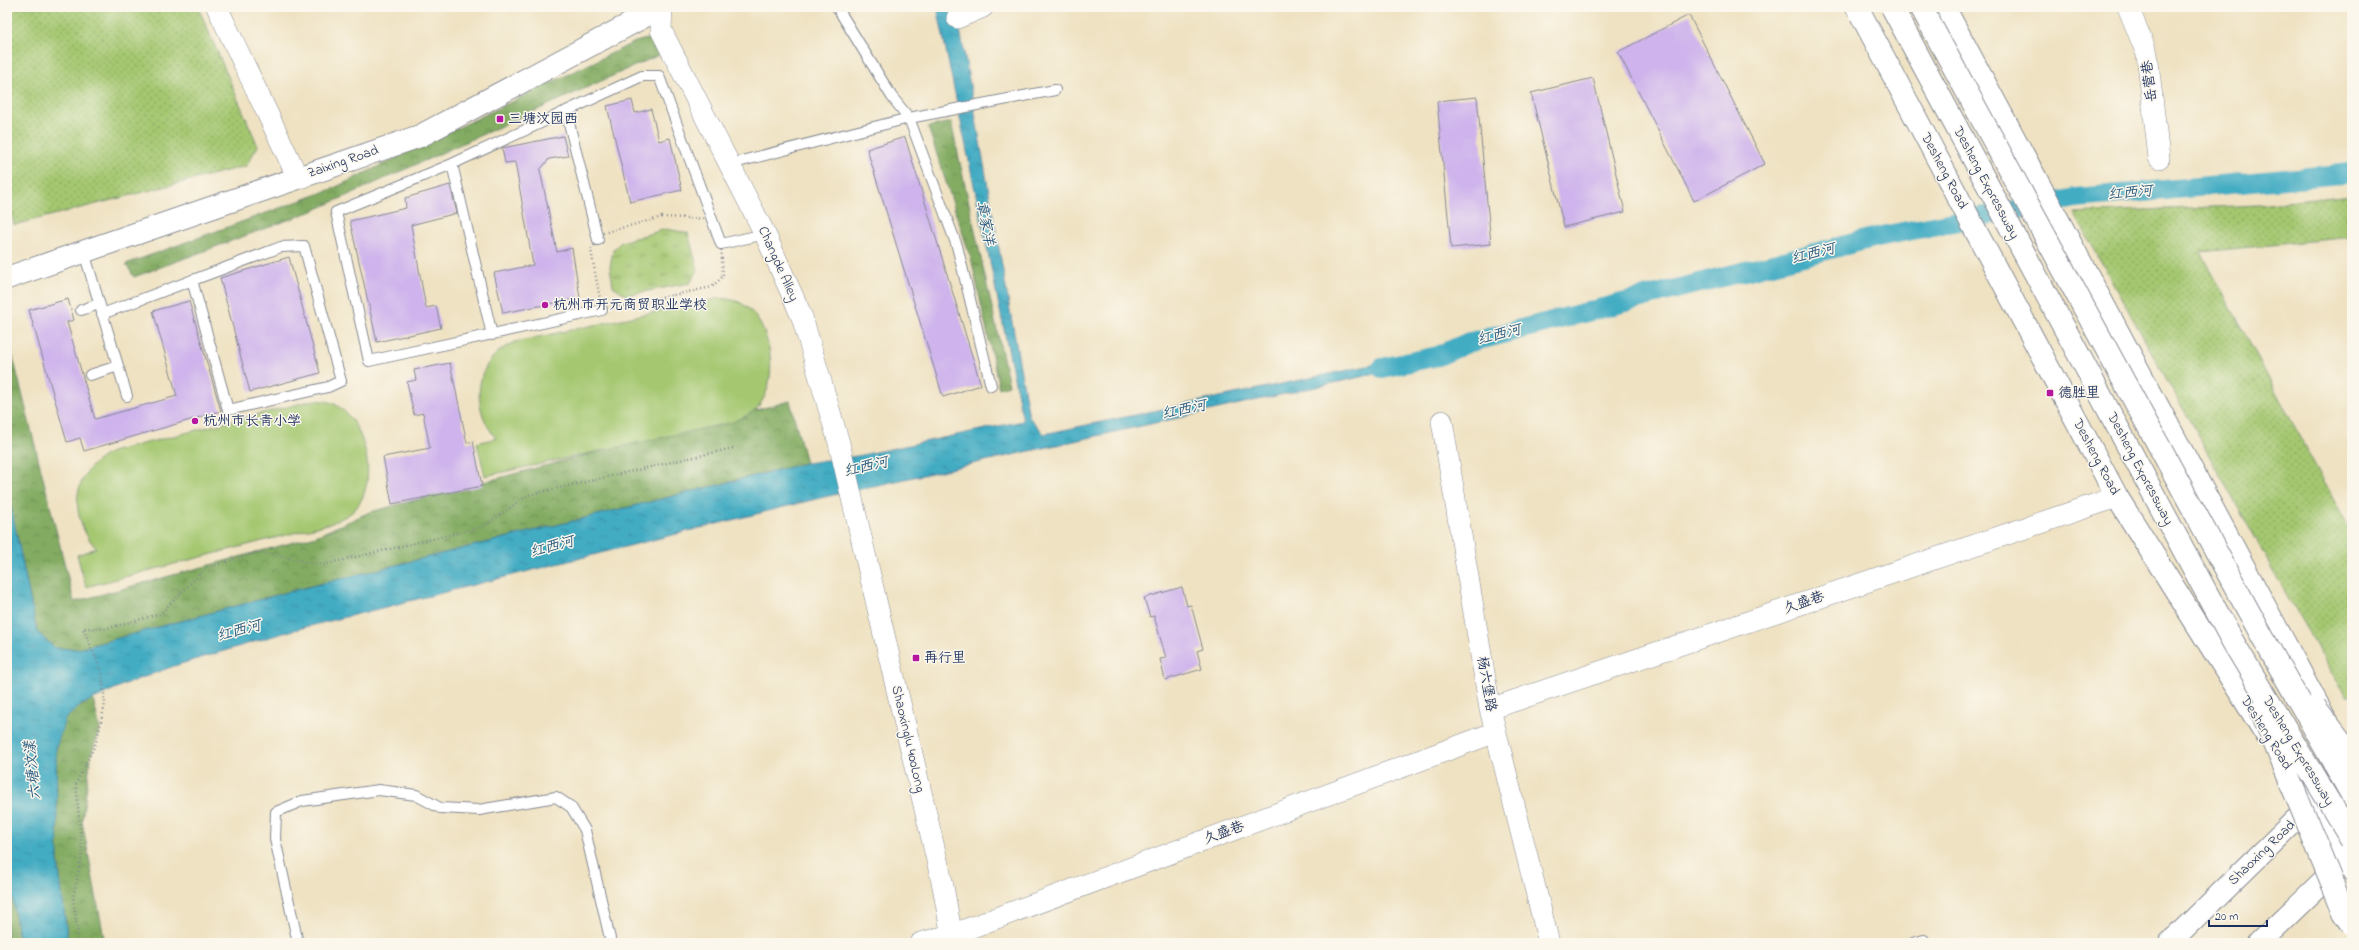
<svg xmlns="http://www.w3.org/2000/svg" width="2359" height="950" font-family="'Indie Flower','LXGW WenKai TC',sans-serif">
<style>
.grass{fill:url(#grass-tufts);stroke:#607b67}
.forest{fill:url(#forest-crowns);stroke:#4f6e60}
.park{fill:url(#park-dots);stroke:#607b67}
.garden{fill:#a4c770;stroke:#607b67}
.water{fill:url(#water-ripples);stroke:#2f6e90}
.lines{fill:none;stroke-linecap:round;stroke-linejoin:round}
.canal{stroke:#43acc3;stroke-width:20}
.building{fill:#ceb3ec}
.lane-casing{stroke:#858890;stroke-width:12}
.street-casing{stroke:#858890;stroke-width:22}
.secondary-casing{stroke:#858890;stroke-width:24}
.primary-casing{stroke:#858890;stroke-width:24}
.path{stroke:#858890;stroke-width:2.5;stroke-dasharray:1 3;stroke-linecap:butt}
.lane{stroke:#fff;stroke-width:10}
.street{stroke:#fff;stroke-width:21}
.secondary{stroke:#fff;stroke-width:22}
.primary{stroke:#fff;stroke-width:22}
.highway-bridge-casing{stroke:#858890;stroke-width:24;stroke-linecap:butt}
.highway-bridge{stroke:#fff;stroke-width:22}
.poi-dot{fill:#b5179e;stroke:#fbf7ec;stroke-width:1.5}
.labels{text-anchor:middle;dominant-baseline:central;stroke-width:3;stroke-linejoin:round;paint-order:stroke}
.street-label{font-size:14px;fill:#1b2f5e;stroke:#fbf7ec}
.poi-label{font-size:14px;fill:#1b2f5e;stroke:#fbf7ec;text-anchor:start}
.water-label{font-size:15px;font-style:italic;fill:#295b81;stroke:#fbf7ec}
</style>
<defs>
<pattern id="grass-tufts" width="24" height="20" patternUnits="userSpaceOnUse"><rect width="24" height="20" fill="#a4c770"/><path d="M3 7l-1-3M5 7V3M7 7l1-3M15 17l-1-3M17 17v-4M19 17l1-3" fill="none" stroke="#85a25f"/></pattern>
<pattern id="forest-crowns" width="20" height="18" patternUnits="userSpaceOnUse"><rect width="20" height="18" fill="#83ac62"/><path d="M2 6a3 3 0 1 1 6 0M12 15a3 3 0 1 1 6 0" fill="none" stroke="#6a8c54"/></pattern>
<pattern id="park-dots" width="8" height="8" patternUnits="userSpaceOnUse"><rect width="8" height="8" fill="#a4c770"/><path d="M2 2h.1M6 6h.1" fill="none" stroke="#85a25f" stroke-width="1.8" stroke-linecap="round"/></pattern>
<pattern id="water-ripples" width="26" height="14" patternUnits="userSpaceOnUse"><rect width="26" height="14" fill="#43acc3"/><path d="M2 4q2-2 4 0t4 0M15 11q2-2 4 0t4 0" fill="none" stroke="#378ca2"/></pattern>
</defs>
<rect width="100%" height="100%" fill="#fbf7ec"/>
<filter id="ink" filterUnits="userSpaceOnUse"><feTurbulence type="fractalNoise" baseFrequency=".025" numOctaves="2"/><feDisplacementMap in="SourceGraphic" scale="8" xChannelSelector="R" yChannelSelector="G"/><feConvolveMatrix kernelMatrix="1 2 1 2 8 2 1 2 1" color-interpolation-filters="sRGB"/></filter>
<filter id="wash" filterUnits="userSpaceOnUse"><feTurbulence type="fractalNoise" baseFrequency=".012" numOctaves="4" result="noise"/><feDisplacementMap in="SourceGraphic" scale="16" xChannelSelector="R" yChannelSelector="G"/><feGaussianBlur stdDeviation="0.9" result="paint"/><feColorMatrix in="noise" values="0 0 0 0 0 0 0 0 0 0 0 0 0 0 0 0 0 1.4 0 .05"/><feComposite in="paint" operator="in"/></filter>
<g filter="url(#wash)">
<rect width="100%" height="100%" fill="#efe2c2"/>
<path class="grass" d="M666,229L688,233L698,270L690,283L626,295L613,286L610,267L613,250L621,242Z"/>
<path class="forest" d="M651,38L659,55L315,210L134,277L126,264L332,189L635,42Z
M951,122L1009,385L999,388L972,262L928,127Z
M7,333L74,602L316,536L370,512L790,401L806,463L284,593L78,649L55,648L37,632L7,488Z
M93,699L100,729L91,755L82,821L105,943H68C62,901 42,750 66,718C72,710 84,704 93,699Z
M7,857L19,943H7Z"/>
<path class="park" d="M7,7H198L258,146L246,166L14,225L7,198Z
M2352,195V237L2201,252L2352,534V694L2347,698L2290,601L2074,213L2258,205Z"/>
<path class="garden" d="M720,298C726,299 736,300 741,303C772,321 781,382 757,408C752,414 740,418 733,422L485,476L477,443L496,438C476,415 472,379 494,356C499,350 508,346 515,342Z
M314,400C320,401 330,401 335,404C366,422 379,481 356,508C351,515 339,519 332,523L86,587L77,555L96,548C76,526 69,491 91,467C96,461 104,456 111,452Z"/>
<path class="water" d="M937,7H956L1029,417L1044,434L1405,358L1414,365L820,498L290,631L174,666L125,684L81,705L65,719L56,748L58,861L68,943H19L7,857V488L37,632L55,648L78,649L284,593L806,463L857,456L1023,421Z"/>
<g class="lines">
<path class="canal" d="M1382,368L1438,356L1467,343L1877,237L2076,198L2352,173"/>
</g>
<g id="blocks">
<path class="building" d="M1689,15L1765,164L1694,201L1618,52Z
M1593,78L1625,212L1564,227L1531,93Z
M1477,97L1491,244L1451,248L1437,101Z
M632,100L635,113L651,109L659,141L670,138L682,190L630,202L607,106Z
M563,136L568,156L549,159L540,170L557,252L572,248L580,298L503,313L494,273L533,265L515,162L505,163L502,148Z
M905,137L981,385L943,397L867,149Z
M450,185L457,213L411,225L426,308L436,306L441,328L377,342L350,221L406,208L405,198Z
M289,257L320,373L250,392L220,278Z
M68,299L74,320L67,322L95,419L177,396L153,311L189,301L221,411L84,451L80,438L67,442L29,310Z
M450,363L467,443L473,441L482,486L392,504L383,457L430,448L423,413L414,415L407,382L416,380L414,370Z
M1182,587L1187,606L1191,605L1203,649L1197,651L1202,669L1165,680L1160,659L1166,658L1154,616L1150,617L1144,598Z"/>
</g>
</g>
<g filter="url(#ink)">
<use href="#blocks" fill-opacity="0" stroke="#858890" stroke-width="1"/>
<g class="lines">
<g class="lane-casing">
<path id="lane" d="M837,7L892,97L909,118L957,246L991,386
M566,111L598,240
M452,164L492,335
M730,164L909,118L1055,90
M84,252L127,396
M81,310L99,304
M602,310L369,361L336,212L452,164L642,76H659L721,244L765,234
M102,314L281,247L304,246L341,381L328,387L228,410L192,280
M90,375L118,366
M298,943L275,839L276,812L302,801L379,790L416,795L440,808L479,810L556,797L571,807L585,830L611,943
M1913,943L1924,940"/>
</g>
<g class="street-casing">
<path id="street" d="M217,7L298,178
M662,7L661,30L765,234L802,317L839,443L943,886L953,943
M2128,7L2147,54L2159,158
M957,18L983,7
M1442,421L1490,709L1549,943
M1490,709L2117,497
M921,943L951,935L1496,732"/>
</g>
<g class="secondary-casing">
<path id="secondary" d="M7,278L420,136L662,7"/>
</g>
<g class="primary-casing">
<path id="primary" d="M1857,7L2117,497L2266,734
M1944,7L2352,769
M2298,785L2352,870
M2170,943L2311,805L2352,760
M2259,943L2342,863"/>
</g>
<path class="path" d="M662,217L708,219L721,244L723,276L712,287L602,310L591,250L603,233Z
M79,943L73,898L82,854L76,783L96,743L105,704L102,672L83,628L105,629L160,614L206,568L259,552L322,565L483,527L528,495L733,448"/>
<use href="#lane" class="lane"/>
<use href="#street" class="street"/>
<use href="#secondary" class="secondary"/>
<use href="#primary" class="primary"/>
<g class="highway-bridge-casing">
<path id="highway-bridge" d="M1892,7L2233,642L2352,840
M1921,7L2262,636L2352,795
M2315,707L2352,756
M2261,710L2344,912L2352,924"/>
</g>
<use href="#highway-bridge" class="highway-bridge"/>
</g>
</g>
<g class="poi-dot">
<rect x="496" y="115" width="8" height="8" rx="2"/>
<circle cx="545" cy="305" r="4"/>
<rect x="2046" y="389" width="8" height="8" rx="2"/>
<circle cx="195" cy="421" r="4"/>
<rect x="912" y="654" width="8" height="8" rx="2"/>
</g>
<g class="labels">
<g class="street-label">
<text transform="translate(2150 81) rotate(-97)">岳营巷</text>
<text transform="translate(343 162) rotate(-19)">Zaixing Road</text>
<text transform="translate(1944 171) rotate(62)">Desheng Road</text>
<text transform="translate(1986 183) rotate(62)">Desheng Expressway</text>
<text transform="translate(778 264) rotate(66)">Changde Alley</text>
<text transform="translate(2096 457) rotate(62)">Desheng Road</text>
<text transform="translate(2140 469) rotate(62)">Desheng Expressway</text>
<text transform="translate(1804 603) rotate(-19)">久盛巷</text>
<text transform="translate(1486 684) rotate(80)">杨六堡路</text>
<text transform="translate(2266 733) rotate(58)">Desheng Road</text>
<text transform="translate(908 739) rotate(77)">Shaoxinglu 400Long</text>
<text transform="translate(2298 751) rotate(59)">Desheng Expressway</text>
<text transform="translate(1224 833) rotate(-20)">久盛巷</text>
<text transform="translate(2262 853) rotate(-44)">Shaoxing Road</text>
</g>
<g class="poi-label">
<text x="508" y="119">三塘汶园西</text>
<text x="553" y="305">杭州市开元商贸职业学校</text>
<text x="2058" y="393">德胜里</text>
<text x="203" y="421">杭州市长青小学</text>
<text x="924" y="658">再行里</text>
</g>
<g class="water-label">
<text transform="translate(2130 193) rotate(-5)">红西河</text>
<text transform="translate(985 223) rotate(79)">章家洋</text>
<text transform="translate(1813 254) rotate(-14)">红西河</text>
<text transform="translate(1499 335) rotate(-14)">红西河</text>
<text transform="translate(1184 410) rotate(-12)">红西河</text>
<text transform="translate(866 467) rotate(-13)">红西河</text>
<text transform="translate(552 547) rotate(-15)">红西河</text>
<text transform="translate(239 631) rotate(-15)">红西河</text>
<text transform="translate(33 770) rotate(-96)">六塘汶漾</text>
</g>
</g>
<rect width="2359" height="950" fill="none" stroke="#fbf7ec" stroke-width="24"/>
<path d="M2209 920v6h58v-6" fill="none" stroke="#1b2f5e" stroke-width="2"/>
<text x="2215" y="920" font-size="12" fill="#1b2f5e" stroke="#fbf7ec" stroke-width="3" paint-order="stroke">20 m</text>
</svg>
